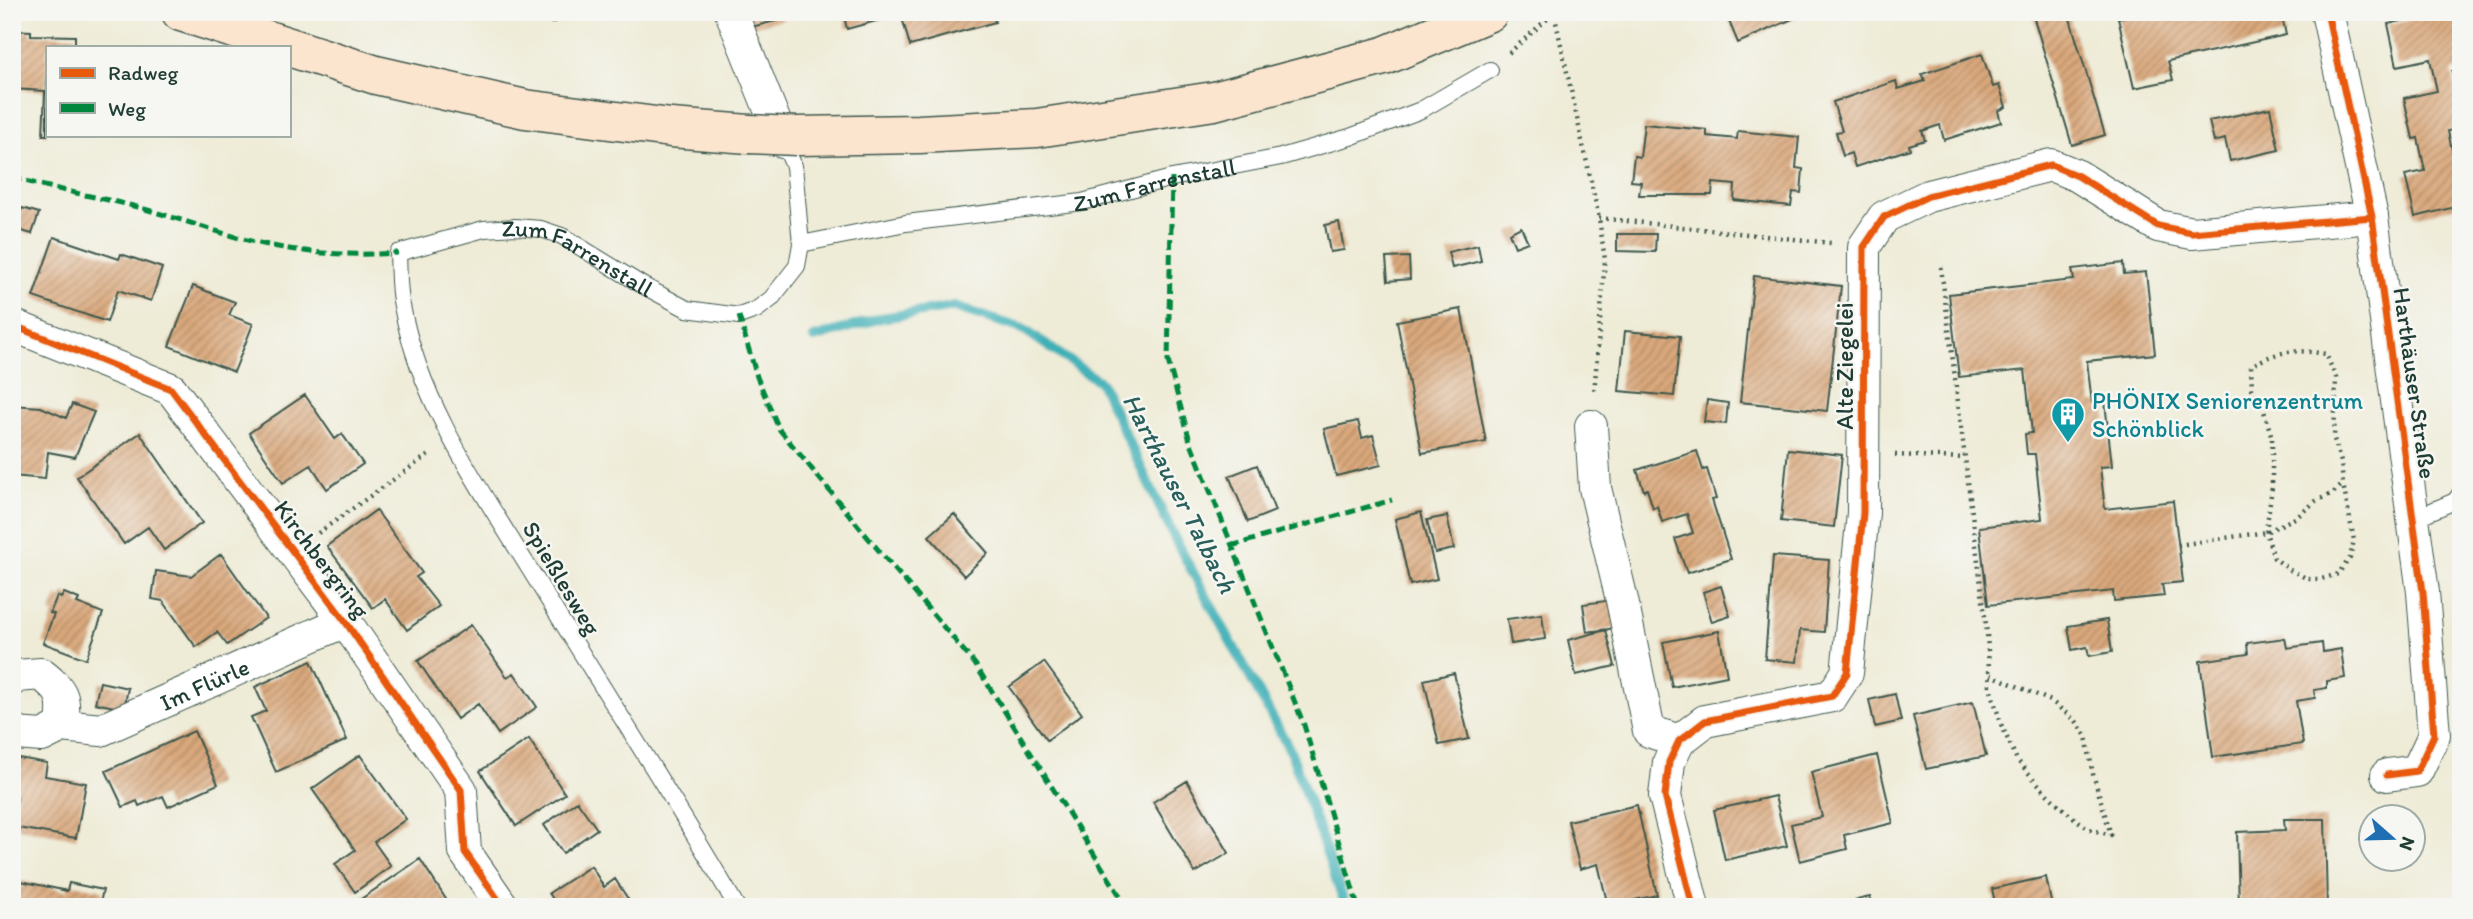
<svg xmlns="http://www.w3.org/2000/svg" width="2473" height="919" font-family="Itim,sans-serif">
<style>
.lines{fill:none;stroke-linecap:round;stroke-linejoin:round}
.stream{stroke:#3fb0b7;stroke-width:10}
.building{fill:url(#building-hatch)}
.service-casing{stroke:#3e574c;stroke-width:18}
.minor-casing{stroke:#3e574c;stroke-width:34}
.secondary-casing{stroke:#3e574c;stroke-width:41}
.path{stroke:#3e574c;stroke-width:4.5;stroke-dasharray:2 5;stroke-linecap:butt}
.service{stroke:#fff;stroke-width:16}
.minor{stroke:#fff;stroke-width:32}
.secondary{stroke:#fce5cf;stroke-width:38}
.secondary-bridge-casing{stroke:#3e574c;stroke-width:41;stroke-linecap:butt}
.secondary-bridge{stroke:#fce5cf;stroke-width:38}
.quiet{stroke:#00873e;stroke-width:5;stroke-dasharray:10 5;stroke-linecap:butt}
.cycleway-casing{stroke:#f6f6f2;stroke-width:11}
.cycleway{stroke:#e8590c;stroke-width:7}
.labels{text-anchor:middle;dominant-baseline:central;stroke-width:5;stroke-linejoin:round;paint-order:stroke}
.street-label{font-size:24px;fill:#1f3d34;stroke:#f6f6f2}
.culture-label{font-size:24px;fill:#0d838f;stroke:#f6f6f2;text-anchor:start}
.water-label{font-size:26px;font-style:italic;fill:#29605b;stroke:#f6f6f2}
</style>
<defs>
<pattern id="building-hatch" width="6" height="6" patternUnits="userSpaceOnUse" patternTransform="scale(1.75)"><rect width="6" height="6" fill="#daa87c"/><path d="M-1 1l2-2M0 6l6-6M5 7l2-2" fill="none" stroke="#b08a66"/></pattern>
</defs>
<rect width="100%" height="100%" fill="#f6f6f2"/>
<filter id="ink" filterUnits="userSpaceOnUse"><feTurbulence type="fractalNoise" baseFrequency=".0143" numOctaves="2"/><feDisplacementMap in="SourceGraphic" scale="14" xChannelSelector="R" yChannelSelector="G"/><feConvolveMatrix kernelMatrix="1 2 1 2 8 2 1 2 1" color-interpolation-filters="sRGB"/></filter>
<filter id="wash" filterUnits="userSpaceOnUse"><feTurbulence type="fractalNoise" baseFrequency=".00686" numOctaves="4" result="noise"/><feDisplacementMap in="SourceGraphic" scale="28" xChannelSelector="R" yChannelSelector="G"/><feGaussianBlur stdDeviation="1.57" result="paint"/><feColorMatrix in="noise" values="0 0 0 0 0 0 0 0 0 0 0 0 0 0 0 0 0 1.4 0 .05"/><feComposite in="paint" operator="in"/></filter>
<g filter="url(#wash)">
<rect width="100%" height="100%" fill="#eeebd6"/>
<g class="lines">
<path class="stream" d="M814,338L881,318L954,307L1023,329L1100,382L1178,545L1290,750L1346,907"/>
</g>
<g id="blocks">
<path class="building" d="M546,12H586V13L551,23Z
M748,12H782L784,19L751,27Z
M843,12H992L995,22L910,46L901,14L847,29Z
M1729,12H1795L1797,17L1738,43L1726,14Z
M2032,12H2068L2105,135L2072,145Z
M2141,12H2281L2286,35L2168,61L2173,80L2134,88L2118,18Z
M2441,12H2461V69L2452,71L2461,111V128L2448,131L2455,165L2461,163V185L2455,186L2459,206L2415,217L2405,175L2425,171L2418,138L2413,139L2404,98L2437,91L2430,59L2397,66L2388,24Z
M12,30L31,31V35L75,36V47H47V135H43L45,91L12,89Z
M1982,54L1993,87L1999,85L2006,107L1998,111L2001,122L1944,140L1940,125L1922,131L1925,140L1909,145L1910,149L1855,167L1851,153L1843,156L1836,132L1842,131L1833,102L1896,81L1898,89L1925,81L1922,74Z
M2270,108L2279,150L2230,161L2225,139L2214,142L2209,121Z
M1644,124L1707,130V136L1737,139L1738,131L1799,137L1796,168L1803,169L1801,193L1793,192L1791,206L1734,200L1735,185L1713,183L1712,195H1639L1641,182L1631,181L1634,156L1640,157Z
M22,208L39,213L32,234L15,229Z
M1339,222L1344,250L1330,252L1325,225Z
M1521,227L1528,242L1515,247L1509,233Z
M1617,234H1656L1655,252L1617,251Z
M54,237L119,259L121,254L162,268L151,301L118,290L107,322L33,297Z
M1478,245L1481,261L1452,268L1448,252Z
M1409,257L1410,279L1388,281L1386,258Z
M2123,263L2124,274L2146,272L2155,354L2087,361L2092,403L2105,402L2112,466L2100,467L2105,509L2173,501L2183,582L2162,584L2164,596L2114,601L2113,591L1988,605L1979,527L2042,519L2035,454H2027L2025,434L2032,433L2025,370L1959,377L1949,294L2074,280L2072,269Z
M1754,276L1841,286L1827,411L1740,402Z
M193,286L235,302L229,315L253,324L234,372L169,346Z
M1461,309L1486,442L1422,453L1397,321Z
M1625,331L1680,336L1674,396L1619,391Z
M305,395L335,439L342,434L363,464L327,489L311,465L283,483L249,433Z
M1707,400L1728,403L1726,424L1704,422Z
M72,404L94,412L75,457L48,452L45,479L12,476V405L41,407L66,418Z
M1358,421L1362,438L1373,435L1381,465L1336,476L1324,429Z
M140,433L202,523L164,550L148,527L124,544L77,477Z
M1788,449L1842,455L1834,527L1781,521Z
M1697,451L1703,470L1707,469L1716,499L1712,500L1731,559L1687,573L1675,539L1693,533L1687,514L1662,522L1657,506L1653,508L1647,489L1644,491L1637,470Z
M1257,465L1275,511L1248,522L1229,476Z
M376,510L422,573L416,577L439,606L407,630L385,599L373,608L327,546Z
M1421,512L1437,579L1410,585L1395,519Z
M954,514L988,553L964,576L929,536Z
M1447,516L1454,549L1435,553L1427,520Z
M221,554L266,618L227,645L217,632L196,647L163,601L152,599L156,571L191,576Z
M1773,556L1829,560L1824,632L1800,630L1797,662L1765,659Z
M1721,586L1730,616L1712,622L1703,592Z
M64,593L79,599L77,603L103,613L86,659L43,643L54,614L50,613L57,596L61,598Z
M1613,600L1617,628L1587,632L1583,604Z
M1542,614L1545,639L1511,644L1507,619Z
M2107,620L2112,652L2089,656L2087,647L2072,650L2068,626Z
M471,625L507,677L514,673L537,707L498,734L478,704L457,719L418,661Z
M1606,630L1615,666L1576,675L1568,640Z
M1719,631L1727,676L1672,687L1663,642Z
M2285,638L2287,648L2322,643L2323,652L2341,649L2345,678L2327,681V688L2314,690L2315,698L2296,701L2303,744L2213,757L2200,661L2248,654L2247,643Z
M311,661L347,740L276,772L251,717L266,711L255,687Z
M1044,662L1082,714L1047,740L1009,687Z
M1454,673L1469,739L1439,745L1424,680Z
M100,682L128,688L124,709L95,703Z
M1895,694L1901,721L1875,727L1869,700Z
M1973,702L1986,756L1926,769L1913,716Z
M194,731L218,784L168,807L163,796L139,806L137,801L123,807L106,771Z
M529,739L565,794L516,826L480,771Z
M360,755L406,819L374,842L391,866L355,892L335,864L355,850L312,789Z
M1877,755L1893,823L1844,835L1847,849L1800,861L1791,824L1822,817L1811,772Z
M13,757L47,763L45,776L86,783L76,838L12,827L17,798L12,797Z
M1187,781L1229,853L1195,873L1153,802Z
M1775,796L1787,846L1725,860L1714,810Z
M577,801L597,829L563,853L544,825Z
M1637,805L1657,895L1608,906L1598,864L1580,869L1568,821Z
M2284,819H2325L2327,907H2239L2237,832L2285,830Z
M420,859L451,907H366L361,899Z
M591,866L604,887L615,879L628,899L617,907H558L549,893Z
M2046,877L2052,907H1996L1992,889Z
M21,881L67,891L69,883L103,890L99,907H20L15,906Z
M1870,897L1872,907H1831V906Z"/>
</g>
</g>
<g filter="url(#ink)">
<use href="#blocks" fill-opacity="0" stroke="#3e574c" stroke-width="2"/>
<g class="lines">
<g class="service-casing">
<g id="service">
<path id="s1" d="M801,244L906,223L1082,202L1172,178L1281,157L1350,137L1421,110L1490,70"/>
<path d="M2415,518L2455,501L2461,493"/>
<path id="s2" d="M737,907C673,796 603,690 537,581C484,494 421,408 402,306C398,289 399,271 398,253L484,229L516,227L541,229L562,236L642,285L687,309L739,316L756,310L771,299L797,266L801,244L794,166L783,142"/>
</g>
</g>
<g class="minor-casing">
<g id="minor">
<path d="M731,12L783,142"/>
<path d="M2327,12L2372,217L2423,592L2434,735L2417,771L2387,775"/>
<path d="M12,325L171,389L345,621L461,790L465,852L503,907"/>
<path d="M1591,426L1595,488L1622,600L1649,731L1679,741"/>
<path d="M12,680L17,676L41,674C64,692 65,697 62,726"/>
<path id="s3" d="M12,728L16,734L42,736L62,726L101,730L345,621"/>
<path d="M1693,907L1665,796L1669,762L1679,741L1705,721L1832,696L1847,673L1863,513L1864,247L1884,217L1928,196L2051,165L2078,176L2158,226L2192,233L2372,217"/>
</g>
</g>
<g class="secondary-casing">
<path id="secondary" d="M181,12L376,75L525,109L671,128L749,134
M797,136L919,134L1037,128L1214,101L1384,56L1489,12"/>
</g>
<path class="path" d="M1509,53L1554,13L1599,218L1605,260L1594,394
M1599,218L1831,243
M1941,267L1987,633L1990,687L2001,724L2017,760L2048,795L2069,814L2089,829L2111,835L2093,774L2086,736L2076,721L2051,701L1989,674
M1895,455L1964,458
M318,533L431,453
M2178,545L2266,532L2297,517L2316,501L2333,493L2343,484L2341,462L2334,439L2336,378L2326,354C2296,349 2278,350 2251,366L2252,389L2264,411L2272,438V487L2266,532L2274,558L2290,570L2308,579H2321L2338,574L2350,558L2354,540L2343,484"/>
<use href="#service" class="service"/>
<use href="#minor" class="minor"/>
<use href="#secondary" class="secondary"/>
<g class="secondary-bridge-casing">
<path id="secondary-bridge" d="M749,134L797,136"/>
</g>
<use href="#secondary-bridge" class="secondary-bridge"/>
<path class="quiet" d="M12,177C53,190 96,196 137,207C190,221 242,243 297,250C330,255 365,255 398,253
M1172,178L1168,361L1190,441L1304,725L1358,907
M739,316L757,377L779,429L870,540L975,664L1127,907
M1231,546L1392,500"/>
<g class="cycleway-casing">
<path id="cycleway" d="M2327,12L2372,217L2423,592L2434,735L2417,771L2387,775
M12,325L171,389L345,621L461,790L465,852L503,907
M1693,907L1665,796L1669,762L1679,741L1705,721L1832,696L1847,673L1863,513L1864,247L1884,217L1928,196L2051,165L2078,176L2158,226L2192,233L2372,217"/>
</g>
<use href="#cycleway" class="cycleway"/>
</g>
</g>
<defs>
<g id="building-pin" transform="scale(1.75)"><path d="M0 17L-7.5 6A9.5 9.5 0 1 1 7.5 6Z" fill="#0f9aa8" stroke="#f6f6f2"/><path d="M-4-6H4V6H1V3H-1V6H-4ZM-2.5-4.3h1.7v1.8h-1.7ZM.8-4.3h1.7v1.8H.8ZM-2.5-1h1.7V.8h-1.7ZM.8-1h1.7V.8H.8Z" fill="#fff"/></g>
</defs>
<g fill-rule="evenodd">
<use href="#building-pin" x="2068" y="414"/>
</g>
<g class="labels">
<g class="street-label">
<text stroke="none"><textPath href="#s1" startOffset="359">Zum Farrenstall</textPath></text>
<text stroke="none"><textPath href="#s2" startOffset="934">Zum Farrenstall</textPath></text>
<text transform="translate(1844 366) rotate(-90)">Alte Ziegelei</text>
<text transform="translate(2415 383) rotate(82)">Harthäuser Straße</text>
<text transform="translate(322 559) rotate(53)">Kirchbergring</text>
<text transform="translate(562 578) rotate(59)">Spießlesweg</text>
<text stroke="none"><textPath href="#s3" startOffset="208">Im Flürle</textPath></text>
</g>
<g class="culture-label">
<text x="2092" y="400">PHÖNIX Seniorenzentrum<tspan x="2092" dy="28">Schönblick</tspan></text>
</g>
<g class="water-label">
<text transform="translate(1180 493) rotate(63)">Harthauser Talbach</text>
</g>
</g>
<rect width="2473" height="919" fill="none" stroke="#f6f6f2" stroke-width="42"/>
<rect x="46" y="46" width="245" height="91" fill="#f6f6f2" stroke="#a0aca6" stroke-width="2"/>
<rect x="60" y="68" width="35" height="10" fill="#e8590c" stroke="#a0aca6" stroke-width="2"/>
<text x="108" y="80" font-size="21" fill="#1f3d34">Radweg</text>
<rect x="60" y="103" width="35" height="10" fill="#00873e" stroke="#a0aca6" stroke-width="2"/>
<text x="108" y="116" font-size="21" fill="#1f3d34">Weg</text>
<g transform="translate(2392 838) rotate(110)"><circle r="33" fill="#f6f6f2" stroke="#a0aca6" stroke-width="2"/>
<path d="M0-5L12 26L0 18L-12 26Z" fill="#1f6fb2"/>
<text y="-10" font-size="19" font-weight="bold" text-anchor="middle" fill="#1f3d34">N</text>
</g>
</svg>
